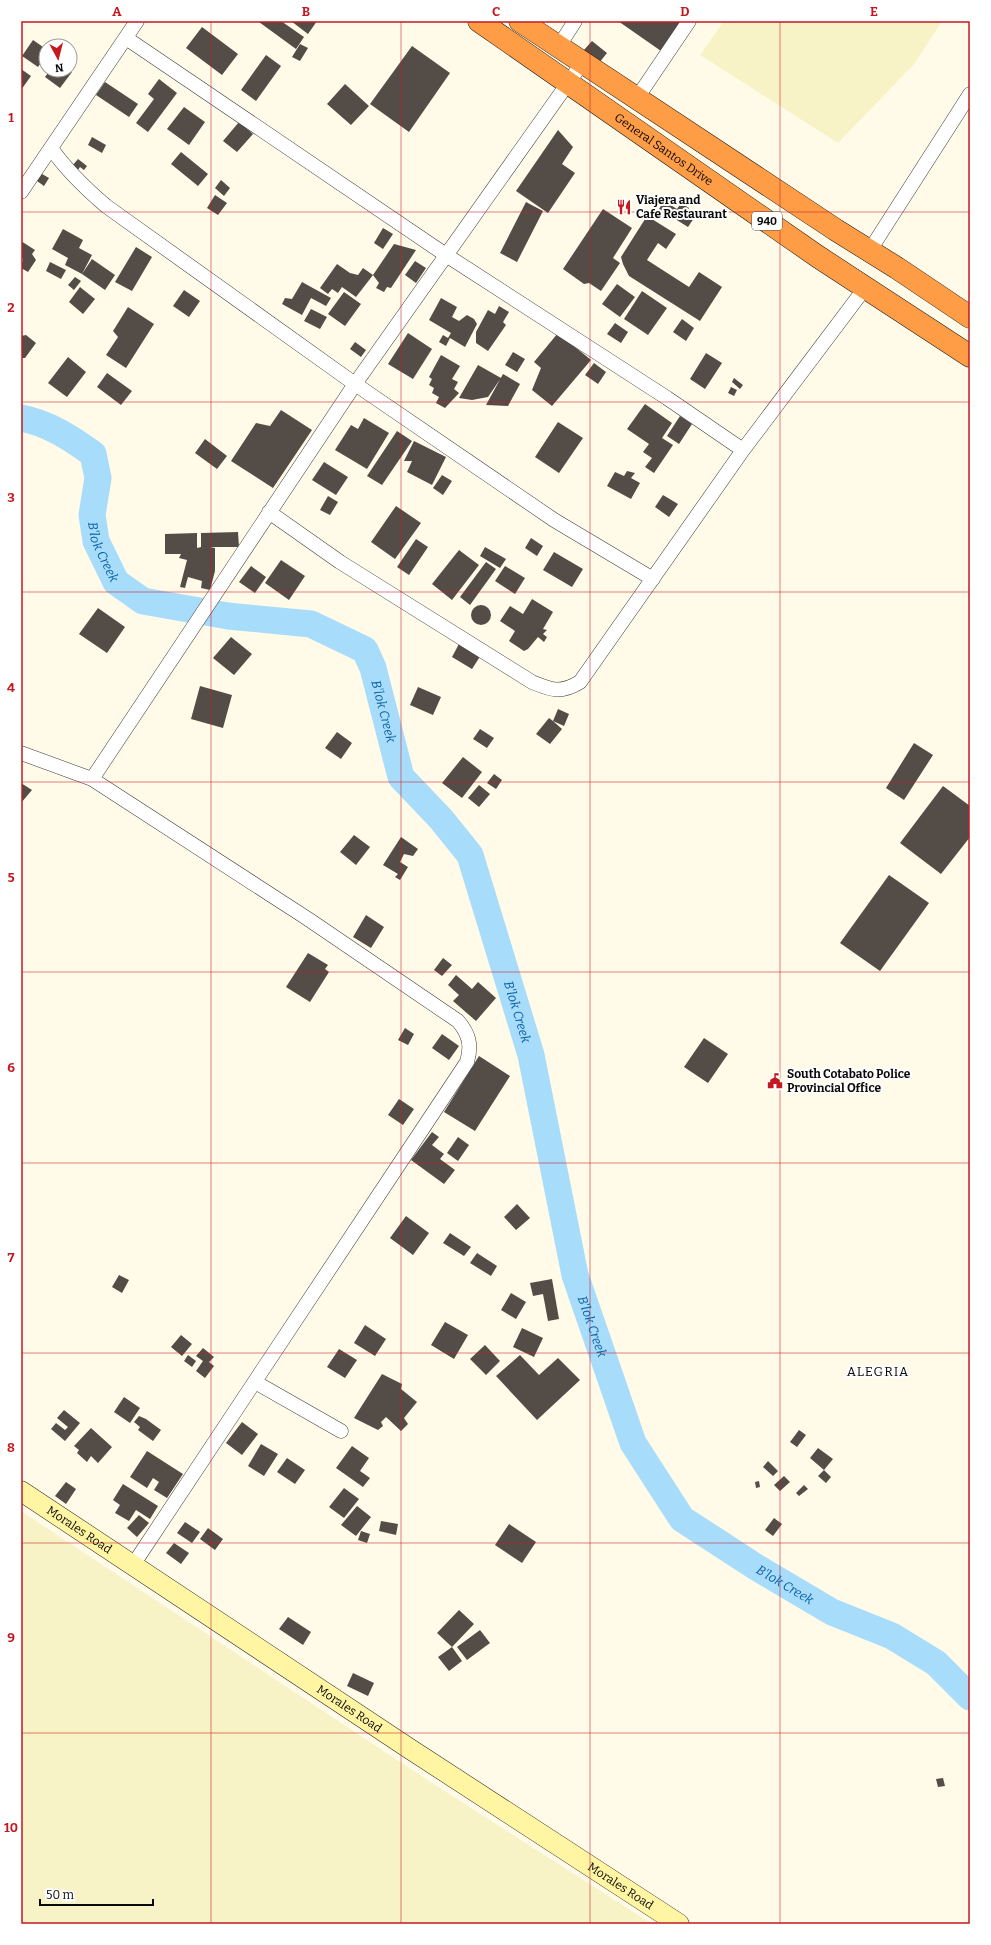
<svg xmlns="http://www.w3.org/2000/svg" width="991" height="1945" font-family="Bitter,serif">
<style>
.farmland{fill:#f7f3c6}
.lines{fill:none;stroke-linecap:round;stroke-linejoin:round}
.river{stroke:#a8dcfb;stroke-width:27}
.building{fill:#544c46}
.street-casing{stroke:#3d3d3d;stroke-width:15}
.secondary-casing{stroke:#2c2c2c;stroke-width:21}
.highway-casing{stroke:#1b1b1b;stroke-width:23}
.street{stroke:#fff;stroke-width:14}
.secondary{stroke:#fff5a3;stroke-width:20}
.highway{stroke:#ff9c46;stroke-width:22}
.grid{fill:none;stroke:#c41920;stroke-width:1;stroke-opacity:0.55}
.labels{text-anchor:middle;dominant-baseline:central;stroke-width:4;stroke-linejoin:round;paint-order:stroke}
.shield{fill:#fff;stroke:#545454;stroke-width:1}
.shield-label{font-size:11px;font-weight:bold;fill:#0a0a0a}
.street-label{font-size:12px;fill:#0a0a0a;stroke:#fff}
.poi-label{font-size:12px;font-weight:bold;fill:#0a0a0a;stroke:#fff;text-anchor:start}
.water-label{font-size:13px;font-style:italic;fill:#0b61a5;stroke:#fff}
.neighbourhood-label{font-size:13px;letter-spacing:1px;fill:#0a0a0a;stroke:#fff}
.neatline{fill:none;stroke:#c41920;stroke-width:1.5}
.grid-label{font-size:13px;text-anchor:middle;font-weight:bold;fill:#c41920}
</style>
<rect width="100%" height="100%" fill="#fffbe8"/>
<path class="farmland" d="M724,21H942L915,63L838,143L700,55Z
M21,1511L432,1783L652,1924H21Z"/>
<g class="lines">
<path class="river" id="s1" d="M21,418C48,423 71,438 93,454L98,478L92,515L96,541L116,582L143,601L228,616L311,624L365,650L373,668L401,777L441,819L470,855L531,1055L575,1275L633,1443L682,1519L756,1567L832,1612L892,1636L936,1663L970,1697"/>
</g>
<path class="building" d="M259,21H281L304,37L296,49L259,22Z
M291,21H317L308,34Z
M618,21H683L661,51Z
M202,27L238,54L222,75L186,48Z
M33,40L46,49V56L38,67L22,56Z
M592,41L607,53L599,63L583,51Z
M300,44L308,48L300,61L292,57Z
M412,46L450,73L409,132L370,104Z
M266,55L281,66L256,101L241,90Z
M21,69L31,76L21,90Z
M50,70H68L72,72L60,88L45,77Z
M159,79L177,93L148,132L136,123L154,99L148,94Z
M105,82L138,104L129,117L96,95Z
M345,84L369,106L351,125L327,104Z
M184,107L205,122L189,145L167,129Z
M239,122L253,134L237,152L223,141Z
M558,130L573,147L562,164L575,173L548,213L516,191Z
M92,137L106,145L102,153L88,145Z
M181,152L208,174L198,186L171,164Z
M78,159L87,166L84,170L80,167L78,170L72,166Z
M42,174L49,178L44,186L37,181Z
M221,180L230,188L224,196L215,188Z
M215,195L227,203L218,215L207,208Z
M664,201L677,209L681,203L689,208L686,213L694,218L688,227L659,209Z
M526,202L543,211L517,262L500,253Z
M603,209L632,228L613,258L620,263L601,291L589,283L584,284L563,269Z
M647,216L676,234L666,249L658,243L647,260L689,287L699,272L722,287L700,321L629,276L623,264L621,257Z
M383,228L393,234L383,249L374,243Z
M63,229L83,240L79,248L92,255L82,274L65,265L68,258L52,249Z
M21,241L35,250L32,254L36,260L28,272L21,268L23,259L21,258Z
M394,244L416,250L391,288L387,287L384,292L376,288L379,283L373,275L356,297L342,287L338,293L332,289L328,294L320,288L337,264L350,273L358,275L363,268L373,275Z
M136,247L152,257L132,291L115,282Z
M92,259L115,275L105,290L82,274Z
M415,261L426,268L416,283L405,275Z
M50,262L66,270L61,279L46,271Z
M75,277L81,281L74,290L68,285Z
M302,282L331,298L326,306L311,298L302,315L282,304L285,298L292,299Z
M617,284L635,297L620,317L602,304Z
M80,287L95,299L83,314L69,302Z
M184,290L200,301L189,317L173,306Z
M642,291L667,308L648,335L624,319Z
M344,292L361,304L345,326L328,314Z
M441,298L457,307L452,317L459,321L467,315L474,319L477,324L465,347L450,338L446,346L439,342L443,335L448,338L451,333L429,320Z
M499,306L509,312L503,322L506,325L488,351L476,343V332L488,310L495,314Z
M128,307L154,324L126,368L106,355L118,337L113,331Z
M311,309L327,317L320,329L304,321Z
M682,319L694,328L686,341L673,332Z
M615,323L628,332L621,343L607,334Z
M408,333L432,349L413,379L388,364Z
M558,333L591,360L552,406L532,390L541,368L534,362Z
M26,335L36,343L25,358H21V336Z
M355,342L366,350L361,357L350,349Z
M513,352L525,359L517,372L505,365Z
M706,353L722,363L705,389L690,379Z
M441,355L460,366L452,379L458,382L454,389L459,393L445,408L436,403L439,397L432,393L434,388L429,385L432,379L429,377Z
M68,357L86,372L67,397L48,383Z
M594,363L606,372L598,384L585,375Z
M478,365L501,378L488,397L472,400L459,398Z
M107,373L132,391L121,405L97,387Z
M503,374L520,384L508,406L486,405Z
M734,378L743,385L740,389L732,382Z
M731,387L737,390L734,396L728,393Z
M645,404L672,423L662,438L673,445L654,473L645,467L652,458L643,452L649,444L627,429Z
M281,410L312,430L273,488L231,461L256,423L270,426Z
M680,416L692,424L679,444L667,436Z
M364,418L389,433L367,469L335,450L351,425L358,429Z
M558,422L583,438L559,473L535,457Z
M397,431L412,441L382,485L367,476Z
M205,439L227,456L217,469L195,453Z
M414,441L446,457L432,485L407,472L412,461H404Z
M324,462L348,477L336,495L312,480Z
M627,471L635,473L631,478L640,483L631,499L607,486L615,472L624,476Z
M442,475L452,481L443,495L433,488Z
M663,495L678,504L669,517L655,507Z
M328,496L338,502L330,515L320,510Z
M396,506L421,523L395,559L371,542Z
M238,532L239,547H210L215,548V571L210,590L201,588L202,581L188,577L185,588L180,587L187,560L179,558L181,554H165V534L197,533V548L201,547V533Z
M531,538L543,546L537,556L525,548Z
M416,539L428,547L409,575L397,567Z
M485,547L506,559L500,568L480,556Z
M459,550L479,565L452,600L432,584Z
M554,552L583,569L572,587L543,570Z
M281,560L305,576L289,600L265,583Z
M486,562L496,569L470,605L460,597Z
M251,566L266,577L255,593L239,582Z
M505,566L525,578L515,594L495,581Z
M532,599L553,612L543,629L547,630L543,634L547,637L544,642L538,637L528,649L524,651L509,641L515,631L500,621L510,606L523,614Z
M471 615a10 10 0 1 1 20 0a10 10 0 1 1-20 0Z
M98,608L125,627L107,653L79,634Z
M231,637L252,654L234,675L213,658Z
M460,642L481,655L472,669L452,657Z
M200,686L232,695L223,728L191,719Z
M418,687L441,697L433,715L410,705Z
M558,709L569,714L564,726L553,721L562,729L550,744L536,734L549,718L553,721Z
M480,729L494,738L487,748L473,739Z
M337,732L352,743L341,759L325,748Z
M914,743L933,755L904,800L886,788Z
M463,757L482,772L462,798L442,783Z
M494,774L502,780L496,789L487,783Z
M21,783L32,790L21,803Z
M479,785L490,794L479,807L468,798Z
M943,786L970,806V837L941,874L900,843Z
M354,835L370,847L356,865L340,852Z
M401,837L418,849L413,856L404,854L400,862L408,867L400,880L395,877L398,874L383,865Z
M889,875L929,903L880,971L840,943Z
M366,915L384,927L371,948L353,937Z
M308,953L328,965L325,969L329,972L310,1002L286,987Z
M443,958L452,965L442,976L434,970Z
M456,975L472,989L478,982L496,998L476,1021L453,1001L459,995L448,985Z
M405,1028L414,1034L408,1045L398,1040Z
M442,1034L459,1046L449,1060L432,1048Z
M704,1038L728,1054L708,1083L684,1067Z
M479,1056L510,1076L475,1131L444,1112Z
M399,1099L414,1109L403,1125L388,1115Z
M432,1132L439,1137L432,1145L444,1154L440,1159L455,1170L444,1184L411,1160Z
M458,1137L469,1145L458,1161L447,1153Z
M517,1204L530,1218L516,1230L504,1217Z
M406,1216L429,1233L413,1255L390,1238Z
M450,1233L471,1247L464,1256L443,1243Z
M477,1253L497,1266L491,1276L470,1263Z
M119,1275L129,1280L122,1293L112,1287Z
M552,1279L559,1319L548,1321L543,1294L533,1296L530,1283Z
M511,1293L526,1302L516,1319L501,1310Z
M445,1322L468,1335L454,1359L431,1345Z
M365,1325L386,1339L375,1356L354,1343Z
M522,1328L543,1338L534,1357L513,1347Z
M181,1335L192,1344L182,1356L171,1347Z
M485,1345L500,1361L486,1375L470,1359Z
M203,1348L214,1357L209,1362L214,1366L205,1378L196,1371L203,1361L196,1356Z
M339,1349L357,1360L345,1378L327,1367Z
M188,1355L196,1361L192,1367L184,1361Z
M520,1355L539,1375L558,1358L580,1380L537,1420L496,1376Z
M382,1374L402,1384L401,1389L417,1402L404,1418L408,1424L401,1431L386,1417L381,1422L383,1426L378,1430L354,1418Z
M124,1397L140,1408L130,1423L114,1412Z
M64,1410L80,1423L65,1441L51,1429L56,1423L65,1430L68,1427L57,1418Z
M139,1416L146,1419L161,1430L153,1441L138,1430L140,1427L134,1422Z
M242,1422L258,1434L242,1455L226,1443Z
M91,1428L112,1447L98,1463L91,1456L87,1462L77,1453L79,1450L74,1446Z
M799,1430L806,1435L797,1447L790,1442Z
M261,1444L278,1454L264,1476L248,1466Z
M352,1446L369,1458L360,1471L370,1478L363,1487L336,1468Z
M818,1448L833,1459L824,1470L810,1458Z
M147,1451L183,1474L167,1498L154,1490L159,1482L153,1478L147,1488L130,1477Z
M287,1458L305,1470L295,1484L277,1472Z
M768,1461L778,1471L773,1476L763,1467Z
M824,1470L831,1477L826,1483L818,1476Z
M784,1476L790,1482L780,1491L774,1485Z
M759,1481L760,1487L756,1488L755,1482Z
M66,1482L76,1489L66,1504L55,1496Z
M123,1484L158,1506L150,1519L136,1510L129,1521L115,1513L120,1505L113,1500Z
M804,1485L808,1489L799,1496L796,1493Z
M344,1488L359,1499L344,1518L329,1507Z
M357,1506L371,1517L356,1536L341,1525Z
M139,1515L149,1523L137,1537L127,1528Z
M774,1518L782,1524L773,1536L765,1530Z
M381,1521L398,1524L396,1535L379,1531Z
M185,1522L200,1532L192,1543L177,1533Z
M509,1524L536,1542L522,1563L495,1545Z
M208,1528L223,1539L215,1550L200,1539Z
M361,1531L370,1534L367,1543L358,1540Z
M174,1543L189,1553L181,1564L166,1553Z
M459,1610L474,1624L452,1647L437,1633Z
M288,1617L311,1632L303,1645L279,1629Z
M480,1630L490,1643L467,1660L457,1647Z
M452,1647L462,1661L449,1671L438,1657Z
M353,1673L374,1683L368,1696L347,1686Z
M943,1778L945,1786L938,1787L936,1779Z"/>
<g class="lines">
<g class="street-casing">
<path id="street" d="M126,38L446,255L667,398L743,450
M559,46L575,21
M637,98L689,21
M51,148C67,171 85,188 106,206L355,384L554,520L653,579
M21,192L137,21
M870,250L970,94
M269,512L340,562L532,682C552,690 560,694 580,682L743,450L865,288
M21,753L92,779L308,919L458,1021C469,1034 472,1045 467,1062L133,1565
M92,779L355,384L583,62
M255,1382L341,1431"/>
</g>
<g class="secondary-casing">
<g id="secondary">
<path id="s2" d="M21,1491L410,1749L679,1924"/>
</g>
</g>
<g class="highway-casing">
<g id="highway">
<path id="s3" d="M479,21L817,256L970,356"/>
<path d="M520,21L836,230L897,268L970,317"/>
</g>
</g>
<use href="#street" class="street"/>
<use href="#secondary" class="secondary"/>
<use href="#highway" class="highway"/>
</g>
<path class="grid" d="M211,21V1924M401,21V1924M590,21V1924M780,21V1924M21,212H970M21,402H970M21,592H970M21,782H970M21,972H970M21,1163H970M21,1353H970M21,1543H970M21,1733H970"/>
<defs>
<g id="restaurant-bare" transform="scale(1.2)"><path d="M-5-6h1v4h1v-4h1v4h1v-4h1v5L-1.5 .5V6h-2V.5L-5-1ZM5-6V6H3V1.5H1.5Q1.5-4 5-6Z" fill="#c41920" stroke="#fff" stroke-width="2.5" paint-order="stroke"/></g>
<g id="civic-bare" transform="scale(1.2)"><path d="M-.6-6.5H3V-4.5H.6V-3L4-1V1h2V6H-6V1h2V-1L-.6-3ZM-1.2 2.5V6h2.4V2.5Z" fill="#c41920" stroke="#fff" stroke-width="2.5" paint-order="stroke"/></g>
</defs>
<g fill-rule="evenodd">
<use href="#restaurant-bare" x="624" y="207"/>
<use href="#civic-bare" x="775" y="1081"/>
</g>
<g class="labels">
<rect class="shield" x="752" y="212" width="30" height="18" rx="3"/>
<g class="shield-label">
<text x="767" y="221">940</text>
</g>
<g class="street-label">
<text stroke="none"><textPath href="#s3" startOffset="225">General Santos Drive</textPath></text>
<text stroke="none"><textPath href="#s2" startOffset="70">Morales Road</textPath></text>
<text stroke="none"><textPath href="#s2" startOffset="394">Morales Road</textPath></text>
<text stroke="none"><textPath href="#s2" startOffset="718">Morales Road</textPath></text>
</g>
<g class="poi-label">
<text x="636" y="200">Viajera and<tspan x="636" dy="14">Cafe Restaurant</tspan></text>
<text x="787" y="1074">South Cotabato Police<tspan x="787" dy="14">Provincial Office</tspan></text>
</g>
<g class="water-label">
<text stroke="none"><textPath href="#s1" startOffset="182">B'lok Creek</textPath></text>
<text stroke="none"><textPath href="#s1" startOffset="542">B'lok Creek</textPath></text>
<text stroke="none"><textPath href="#s1" startOffset="878">B'lok Creek</textPath></text>
<text stroke="none"><textPath href="#s1" startOffset="1202">B'lok Creek</textPath></text>
<text stroke="none"><textPath href="#s1" startOffset="1538">B'lok Creek</textPath></text>
</g>
<g class="neighbourhood-label">
<text x="878" y="1371">ALEGRIA</text>
</g>
</g>
<rect width="991" height="1945" fill="none" stroke="#ffffff" stroke-width="44"/>
<g transform="translate(58 58) rotate(173)"><circle r="19" fill="#ffffff" stroke="#9d9d9d"/>
<path d="M0-3L7 15L0 10L-7 15Z" fill="#c41920"/>
<text y="-6" font-size="11" font-weight="bold" text-anchor="middle" fill="#0a0a0a">N</text>
</g>
<path d="M40 1899v6h113v-6" fill="none" stroke="#0a0a0a" stroke-width="2"/>
<text x="46" y="1899" font-size="12" fill="#0a0a0a" stroke="#ffffff" stroke-width="3" paint-order="stroke">50 m</text>
<rect x="22" y="22" width="947" height="1901" class="neatline"/>
<g class="grid-label">
<text x="117" y="16">A</text>
<text x="306" y="16">B</text>
<text x="496" y="16">C</text>
<text x="685" y="16">D</text>
<text x="874" y="16">E</text>
<text x="11" y="122">1</text>
<text x="11" y="312">2</text>
<text x="11" y="502">3</text>
<text x="11" y="692">4</text>
<text x="11" y="882">5</text>
<text x="11" y="1072">6</text>
<text x="11" y="1262">7</text>
<text x="11" y="1452">8</text>
<text x="11" y="1642">9</text>
<text x="11" y="1832">10</text>
</g>
</svg>
